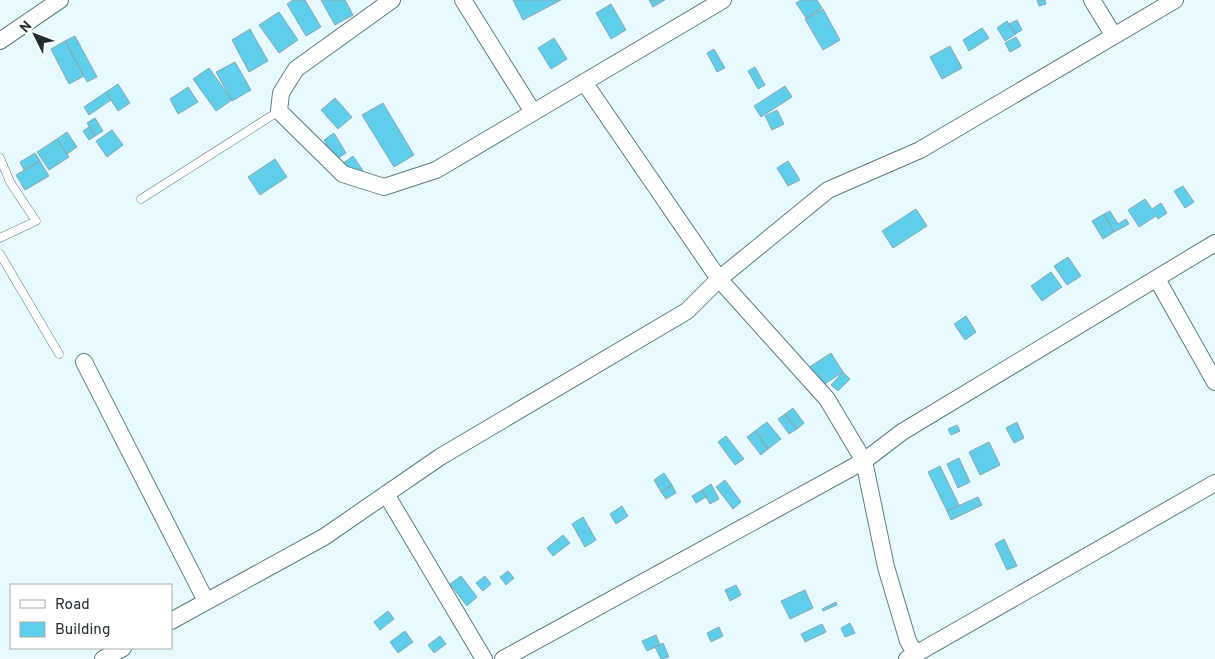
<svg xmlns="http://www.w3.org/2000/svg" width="1215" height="659" font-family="Overpass,sans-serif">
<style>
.building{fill:#5eceea;stroke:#89a7af}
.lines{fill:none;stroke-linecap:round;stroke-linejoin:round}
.lane-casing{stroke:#5e7a82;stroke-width:9}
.street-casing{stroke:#5e7a82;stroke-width:18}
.lane{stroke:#fff;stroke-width:8}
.street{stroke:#fff;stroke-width:16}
</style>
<rect width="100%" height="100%" fill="#e7faff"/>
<path class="building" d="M293,0H305L321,27L306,36L287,4Z
M321,0H345L353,15L335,25Z
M513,0H561L523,20Z
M649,0H665L653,7Z
M801,0H817L822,8L806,18L796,3Z
M1037,0H1045L1046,4L1039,6Z
M611,4L626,30L611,39L596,13Z
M823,9L840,40L823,50L805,19Z
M279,12L298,40L279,53L259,25Z
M1017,20L1022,30L1015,34L1009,24Z
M1007,21L1016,34L1005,41L997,28Z
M982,28L989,38L969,51L963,40Z
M250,29L268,61L249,72L232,40Z
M75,36L97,77L87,82L65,41Z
M1016,37L1021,46L1010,52L1005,43Z
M554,38L567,59L551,69L538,48Z
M65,41L84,76L69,84L51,49Z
M950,46L962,68L942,79L930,57Z
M714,49L725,68L717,72L707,53Z
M235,62L251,90L232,101L216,72Z
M755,67L765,85L758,89L748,71Z
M209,68L232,100L216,111L193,79Z
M118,84L130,103L118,111L106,92Z
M785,86L792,97L761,117L754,106Z
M188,87L198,102L178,114L170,99Z
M106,92L111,100L89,115L84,107Z
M335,98L352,117L338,129L321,110Z
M383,103L414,155L394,167L362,115Z
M777,110L784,124L772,130L765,116Z
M95,118L103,131L95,136L87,123Z
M89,127L95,136L89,140L83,131Z
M112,130L123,145L107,157L96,141Z
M67,132L77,147L67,154L57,139Z
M334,133L346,153L335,160L324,140Z
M57,139L69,157L49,170L37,152Z
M35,153L40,161L24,170L20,162Z
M353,156L364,172L353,179L342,164Z
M275,159L287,177L260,195L248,177Z
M40,161L49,176L25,190L16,175Z
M788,161L800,180L788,186L777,168Z
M1183,186L1194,202L1185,208L1174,191Z
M1145,199L1152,209L1161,203L1167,213L1158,219L1156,216L1139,227L1128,210Z
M916,209L927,226L893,248L882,231Z
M1110,211L1118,224L1126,219L1129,224L1114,232L1104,214Z
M1104,214L1114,232L1103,239L1092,221Z
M1068,257L1081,276L1067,285L1054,266Z
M1051,272L1062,287L1042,301L1031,286Z
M966,316L976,332L965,340L954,324Z
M831,353L843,372L820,387L808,368Z
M843,372L850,379L838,391L831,385Z
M793,408L804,423L797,429L785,414Z
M785,414L797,429L789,434L778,419Z
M767,422L781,439L768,449L755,431Z
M1017,422L1024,438L1014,443L1006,428Z
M957,425L960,431L951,435L948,429Z
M755,431L768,449L761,455L747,437Z
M726,436L744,459L735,465L718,442Z
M989,442L1000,465L980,475L969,452Z
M959,458L970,482L958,488L947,464Z
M940,466L959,505L947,511L928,472Z
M664,473L672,485L661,492L654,480Z
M725,480L741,502L733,509L716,487Z
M711,484L719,499L710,504L702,490Z
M672,485L676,493L666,499L661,492Z
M702,490L706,497L696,503L692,496Z
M978,497L982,505L951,520L947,511Z
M622,506L628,516L616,524L610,514Z
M583,517L596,540L585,547L572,524Z
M563,535L570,543L553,556L547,548Z
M1004,539L1017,566L1007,570L995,544Z
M508,571L514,578L506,585L500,577Z
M461,576L477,597L467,606L450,584Z
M485,576L491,584L483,591L476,583Z
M736,585L741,595L730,601L725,590Z
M805,590L813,608L790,619L781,601Z
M836,602L837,605L823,611L822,609Z
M388,611L394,619L380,630L374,622Z
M850,623L855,633L845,637L841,628Z
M822,624L826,632L805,642L801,634Z
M719,627L723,636L711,642L707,633Z
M405,631L413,642L398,653L390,642Z
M656,635L660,645L647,651L642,641Z
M440,636L446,644L434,653L428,645Z
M663,643L669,657L661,659L655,647Z"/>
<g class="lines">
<g class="lane-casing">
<path id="lane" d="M0,158L10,182L36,221L0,238
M141,199L279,111
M0,254L59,354"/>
</g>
<g class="street-casing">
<path id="street" d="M392,0L296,69L281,93L279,111L343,174L384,187L436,170L723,0
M463,0L533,112
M1092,0L1114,36
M0,41L60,0
M584,82L719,279L827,399L864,461L886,567L908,641L915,653
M1157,279L1215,382
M84,362L206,601
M386,494L484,659
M171,621L324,537L440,457L687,311L719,279L828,190L920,150L1175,0
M103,659L123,648
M503,659L864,461L902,432L1215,243
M907,659L1215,483"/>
</g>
<use href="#lane" class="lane"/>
<use href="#street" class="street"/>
</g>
<rect x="10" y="584" width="162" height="65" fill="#ffffff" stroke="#a6abac"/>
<rect x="20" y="600" width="25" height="8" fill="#ffffff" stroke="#a6abac"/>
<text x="55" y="609" font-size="15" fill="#202c2f">Road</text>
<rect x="20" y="622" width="25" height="15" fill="#5eceea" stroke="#a6abac"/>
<text x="55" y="634" font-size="15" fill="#202c2f">Building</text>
<g transform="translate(35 35) rotate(312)" stroke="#ffffff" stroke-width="4" paint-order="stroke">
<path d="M0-4L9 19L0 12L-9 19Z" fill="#202c2f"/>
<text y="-8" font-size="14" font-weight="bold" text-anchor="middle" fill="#202c2f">N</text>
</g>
</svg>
